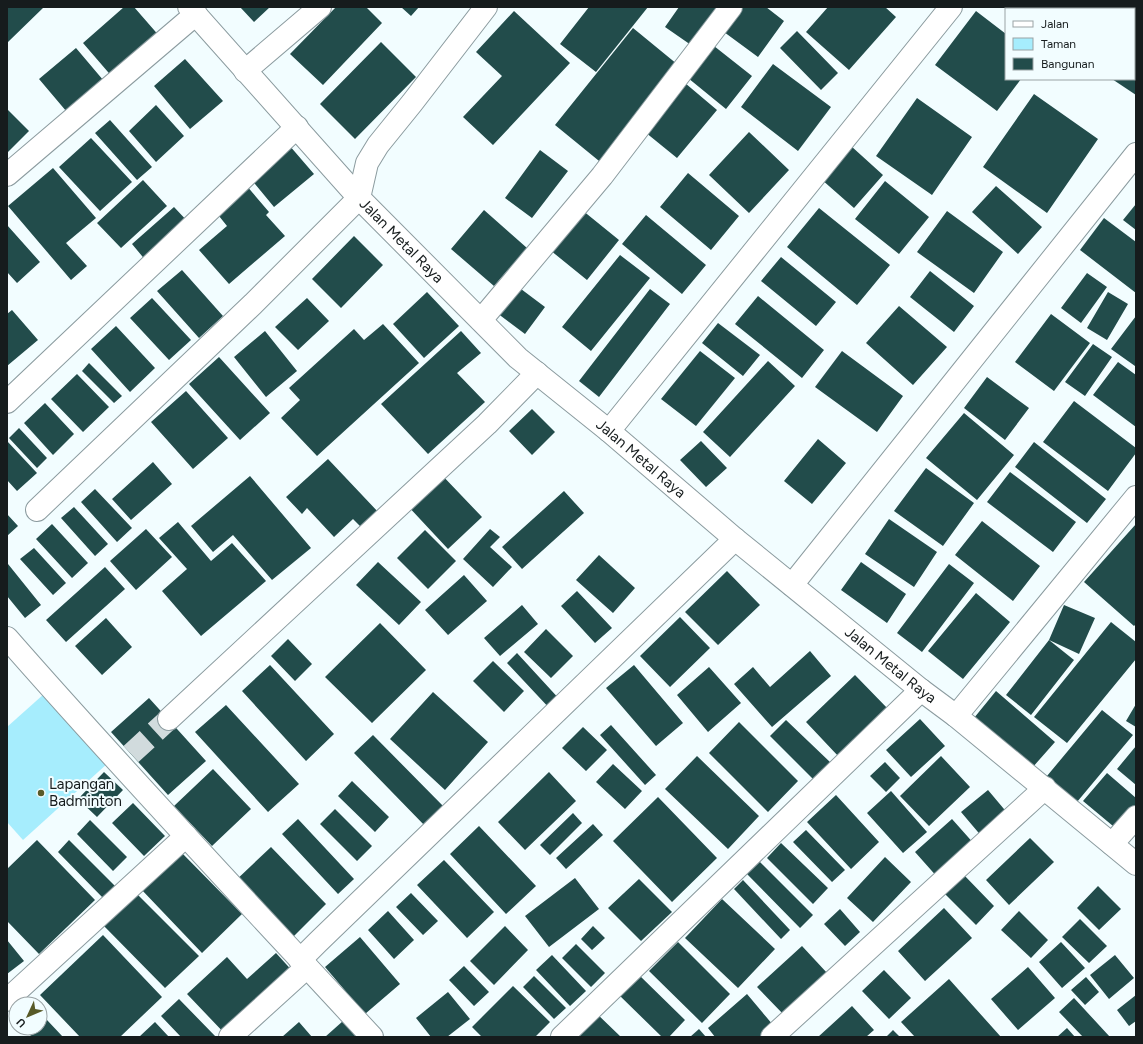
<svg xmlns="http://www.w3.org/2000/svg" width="1143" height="1044" font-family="Figtree,sans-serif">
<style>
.green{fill:#a6edfd}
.building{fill:#224c4b}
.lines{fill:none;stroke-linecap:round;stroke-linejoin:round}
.minor-tunnel{stroke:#d1dbdd;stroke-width:22;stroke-dasharray:22 11;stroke-linecap:butt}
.minor-casing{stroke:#8b9b9f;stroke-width:24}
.minor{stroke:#fff;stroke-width:22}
.poi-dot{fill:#585a28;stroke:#f2fdff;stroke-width:1.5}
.labels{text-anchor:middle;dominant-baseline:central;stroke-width:4;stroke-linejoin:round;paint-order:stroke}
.street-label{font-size:15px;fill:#161c1d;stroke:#f2fdff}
.poi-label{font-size:15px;fill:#161c1d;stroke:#f2fdff;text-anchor:start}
</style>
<rect width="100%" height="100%" fill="#f2fdff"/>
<path class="green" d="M44,694L108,763L23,840L7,822V727Z"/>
<path class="building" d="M7,7H44L8,42L7,41Z
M124,7H134L161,38L114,79L83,43Z
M240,7H270L254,22Z
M336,7H366L382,23L323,85L290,54Z
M401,7H419L411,16Z
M589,7H648L596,72L560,44Z
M679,7H717L691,45L665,27Z
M743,7H766L784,21L758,57L724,32Z
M828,7H885L896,17L849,70L806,32Z
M1013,7H1077L1079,9H1016Z
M1120,7H1136V20L1134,18V9H1122Z
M514,11L570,63L493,145L463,117L502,76L476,52Z
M976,11L1006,34V79H1021L997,111L935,65Z
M633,28L683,69L604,165L555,125Z
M797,31L838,73L821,90L780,48Z
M1136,37V95L1112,79H1134V40Z
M381,42L416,77L355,139L320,104Z
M714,46L752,76L726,109L688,78Z
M76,48L109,87L72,118L39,79Z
M185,59L223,101L190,129L154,86Z
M773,64L831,107L798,151L741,107Z
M685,83L717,110L677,158L645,132Z
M1034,94L1098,139L1047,213L983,167Z
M917,98L972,137L932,195L876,156Z
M156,105L184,136L156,162L129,131Z
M7,109L29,131L7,153Z
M110,120L152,167L137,180L95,133Z
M749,132L789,170L749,213L709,175Z
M91,138L132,182L100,211L59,167Z
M289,145L314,174L274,207L250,178Z
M851,146L883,175L854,208L821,179Z
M540,150L568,171L532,218L505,198Z
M53,168L96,218L66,243L87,266L71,280L8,206Z
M688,173L739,216L711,250L660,207Z
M143,180L167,206L121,248L97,223Z
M885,181L929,217L899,254L855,219Z
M246,185L269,212L266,215L285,236L229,284L199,250L227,226L215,211Z
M996,186L1042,227L1018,254L972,212Z
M1136,204V230L1123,220Z
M174,207L190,224L147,262L132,244Z
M819,208L890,265L857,305L787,247Z
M484,210L527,248L494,286L451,249Z
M582,210L619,240L587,280L550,250Z
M947,211L1003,252L974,293L917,252Z
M646,215L706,265L682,294L622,244Z
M1104,218L1136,242V293L1080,250Z
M7,225L40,262L17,283L7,272Z
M354,236L383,265L341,308L312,279Z
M620,255L650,278L591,351L562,327Z
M781,257L836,302L816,326L761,281Z
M182,270L223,316L199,338L157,291Z
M930,271L974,306L954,332L910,297Z
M1087,273L1107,287L1081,323L1061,308Z
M517,286L545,307L525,334L497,313Z
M650,289L670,304L599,397L579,381Z
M427,292L459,326L424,358L393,324Z
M1108,292L1128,304L1107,340L1087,328Z
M758,296L824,350L802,378L735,324Z
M152,298L191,340L169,360L130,318Z
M307,298L329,321L298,350L275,327Z
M899,306L947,347L913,385L866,343Z
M12,310L38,340L7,366V314Z
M1051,314L1090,343L1054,391L1015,362Z
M1136,316V364L1135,366L1111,349Z
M718,323L760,355L743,376L702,343Z
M383,324L419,363L317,456L281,418L300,400L289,388L354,329L364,340Z
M116,326L155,368L130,392L91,349Z
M265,331L297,371L266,397L234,357Z
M461,331L481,353L457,373L485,402L428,454L381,404Z
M1093,344L1112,357L1085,396L1065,382Z
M700,351L735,378L696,426L661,399Z
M842,351L903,396L877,432L815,387Z
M219,357L270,413L240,440L189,384Z
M768,361L795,386L730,457L703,432Z
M1118,362L1136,375V427L1093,395Z
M89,363L122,396L114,403L82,371Z
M77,374L109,407L83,432L51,399Z
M987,377L1029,408L1005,440L964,408Z
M186,391L228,438L193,469L151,422Z
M1074,401L1136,448V453L1108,491L1043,442Z
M45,403L74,434L53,455L24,423Z
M532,409L555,432L532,455L509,431Z
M964,413L1014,455L977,500L926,458Z
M19,428L47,458L37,468L9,438Z
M818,439L846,463L812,504L784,481Z
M7,441L37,473L17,491L7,480Z
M701,441L727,468L706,487L680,460Z
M1034,442L1106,499L1087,523L1015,467Z
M328,459L380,514L363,529L353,519L334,537L307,508L302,514L286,497Z
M153,462L172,484L131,520L112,499Z
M926,468L974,503L943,546L894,511Z
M439,472L482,517L448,549L406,504Z
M1010,472L1076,522L1053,552L987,502Z
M250,476L311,548L272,580L233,535L213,552L191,526Z
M95,489L132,528L117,542L81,502Z
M564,491L584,513L522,569L502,547Z
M74,507L108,544L95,556L61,518Z
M7,514L18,526L7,536Z
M889,519L937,552L914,587L865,554Z
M982,521L1040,566L1013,601L955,555Z
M178,522L211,561L232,543L266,581L201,636L162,591L187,569L159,538Z
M52,524L88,563L72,578L36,539Z
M1136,524V624L1134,626L1084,582Z
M146,529L172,557L136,590L110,561Z
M490,529L500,537L490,547L512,567L493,587L463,559Z
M425,530L456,561L428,589L397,558Z
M34,548L66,583L53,595L20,559Z
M599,555L635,588L613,613L576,580Z
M378,562L421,602L399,625L356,585Z
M861,562L906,594L887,623L841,590Z
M8,564L41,605L25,618L7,596V565Z
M949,564L974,583L922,652L897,633Z
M105,567L125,589L66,642L46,620Z
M727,571L760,605L718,645L685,612Z
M464,575L487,601L448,635L425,610Z
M577,591L612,628L595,643L561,606Z
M976,593L1010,622L963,679L928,651Z
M522,605L538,624L500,656L484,638Z
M1064,605L1095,618L1079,654L1049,640L1074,660L1031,715L1006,695L1049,640Z
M680,617L710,648L670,687L640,656Z
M106,618L132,647L102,675L75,646Z
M1111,622L1136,642V659L1067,743L1034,717Z
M380,623L426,670L372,723L325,677Z
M546,629L573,656L551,678L524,652Z
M288,639L312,664L295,681L271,656Z
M810,651L831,676L772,727L734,684L753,667L770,687Z
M517,653L562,702L552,711L507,663Z
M493,661L524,691L504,712L473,681Z
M270,665L334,734L306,761L242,691Z
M634,665L683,723L656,746L606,688Z
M709,667L741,703L708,732L677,695Z
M855,675L889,710L839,757L806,722Z
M996,691L1055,742L1032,768L974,718Z
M433,692L488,742L445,790L390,739Z
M149,698L206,761L168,795L111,732Z
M1136,704V727L1126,721Z
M226,705L299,784L268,812L195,732Z
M1102,710L1133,735L1077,802L1047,776Z
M920,719L945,746L911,777L886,750Z
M786,720L831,763L814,780L770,736Z
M739,722L798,781L768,812L709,753Z
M611,725L656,775L645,785L600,735Z
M583,727L607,750L586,771L562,748Z
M373,735L446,809L427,828L354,753Z
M1136,746V785L1117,769Z
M697,756L759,816L728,849L665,789Z
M941,756L970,787L929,826L900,796Z
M885,762L900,778L886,792L870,776Z
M613,764L642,791L625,809L596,782Z
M213,769L251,809L212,846L174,806Z
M104,772L123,790L97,817L78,799Z
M549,772L576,801L525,850L498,822Z
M1107,773L1136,798V810L1119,831L1083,801Z
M352,781L389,817L375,832L338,796Z
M988,790L1009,815L983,838L961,812Z
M891,791L927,832L903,853L867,813Z
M836,795L879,842L851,869L807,822Z
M658,797L717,858L672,902L613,841Z
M133,803L165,836L144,856L112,823Z
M335,809L372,846L357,861L320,824Z
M573,813L582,823L550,855L540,845Z
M298,819L354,879L338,894L282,834Z
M952,819L976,846L939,879L915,852Z
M90,820L127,857L113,871L77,834Z
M593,824L603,835L566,869L556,858Z
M479,826L536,886L506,914L450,854Z
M806,830L845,870L832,882L793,842Z
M1030,838L1054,862L1009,905L986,880Z
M37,840L95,900L39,954L7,921V869Z
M69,840L115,886L103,898L58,852Z
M781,843L828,888L813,904L767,858Z
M271,847L326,904L289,941L233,883Z
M179,850L242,914L202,953L140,888Z
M885,857L911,882L873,922L847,898Z
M444,860L494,912L467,938L417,885Z
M759,861L813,915L800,928L747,874Z
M962,873L994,906L976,925L943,892Z
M575,878L599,909L549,947L525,916Z
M639,879L672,912L641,941L608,908Z
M743,880L790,930L781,939L734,889Z
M1098,886L1121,909L1099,930L1077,908Z
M411,893L438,921L423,935L396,907Z
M137,894L199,956L165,988L104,926Z
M722,899L775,949L738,988L685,938Z
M944,908L972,938L925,981L898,951Z
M840,909L860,932L845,946L824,924Z
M388,911L414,940L394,959L368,930Z
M1019,911L1048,940L1031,958L1001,930Z
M1080,919L1107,946L1089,963L1062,937Z
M505,926L528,950L494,985L470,961Z
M593,926L605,938L592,950L581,939Z
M103,935L162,997L120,1037H80L40,995Z
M360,937L400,984L365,1014L325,967Z
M7,940L24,961L7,974Z
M678,942L730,994L702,1023L649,971Z
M1061,942L1085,968L1062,988L1039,962Z
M576,944L605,973L591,987L562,958Z
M802,946L828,974L784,1015L757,987Z
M276,953L296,975L228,1037L187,994L227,957L247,979Z
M552,955L586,991L570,1006L536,970Z
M1115,955L1134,978L1109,999L1090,975Z
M464,966L489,992L474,1006L449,980Z
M1028,967L1055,998L1018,1030L991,999Z
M884,970L911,998L889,1019L862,991Z
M638,974L685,1020L669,1037H662L618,994Z
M534,976L566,1008L554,1019L523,987Z
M1086,977L1099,992L1085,1005L1071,990Z
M949,979L1001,1037H915L901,1022Z
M513,986L550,1022L535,1037H482L472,1027Z
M448,992L470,1019L447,1037H431L416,1018Z
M747,994L773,1025L760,1037H715L708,1028Z
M1136,995V1021L1129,1026L1117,1010Z
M1074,998L1110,1037H1083L1059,1012Z
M179,999L216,1037H181L161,1016Z
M852,1006L874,1030L866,1037H818Z
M594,1011L621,1037H568Z
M47,1020L63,1037H29L38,1028H40V1026Z
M343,1021L357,1037H325Z
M155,1022L169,1037H139Z
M299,1022L312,1037H282Z
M1067,1028L1075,1037H1057Z
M699,1029L706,1037H690Z
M893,1030L900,1037H886Z"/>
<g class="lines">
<path class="minor-tunnel" d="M131,754L169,719"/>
<g class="minor-casing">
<g id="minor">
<path id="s1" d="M189,7L359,198L518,358L609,431L735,539L921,690L956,716L1136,864"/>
<path d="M245,71L320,7"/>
<path d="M7,175L196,14"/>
<path d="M481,320L602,176L731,7"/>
<path d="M7,402L297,127"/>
<path d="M609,431L951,7"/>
<path d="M37,510L253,304L359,198L367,163L378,145L412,103L486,7"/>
<path d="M792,585L1136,154"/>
<path d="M7,638C126,774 250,905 372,1037"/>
<path d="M956,716L1136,497"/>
<path d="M169,719L487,424L537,373"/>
<path d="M1112,844L1136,817"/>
<path d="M300,960L318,942L735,539"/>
<path d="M7,1000L186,836"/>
<path d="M230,1037L307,967"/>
<path d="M562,1037L921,690"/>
<path d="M772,1037L1045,788"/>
</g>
</g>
<use href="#minor" class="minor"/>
</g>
<circle class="poi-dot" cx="41" cy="793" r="4"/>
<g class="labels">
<g class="street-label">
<text stroke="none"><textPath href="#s1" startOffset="316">Jalan Metal Raya</textPath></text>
<text stroke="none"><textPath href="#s1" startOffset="640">Jalan Metal Raya</textPath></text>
<text stroke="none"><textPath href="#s1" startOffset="964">Jalan Metal Raya</textPath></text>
</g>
<g class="poi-label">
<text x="49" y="784">Lapangan<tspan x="49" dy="17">Badminton</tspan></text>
</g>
</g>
<rect width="1143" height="1044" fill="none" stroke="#161c1d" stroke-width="16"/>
<rect x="1005" y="8" width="130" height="72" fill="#f2fdff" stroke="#9aa3a5"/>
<rect x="1013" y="21" width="20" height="6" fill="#ffffff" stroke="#9aa3a5"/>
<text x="1041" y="28" font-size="12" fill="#161c1d">Jalan</text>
<rect x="1013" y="38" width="20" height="12" fill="#a6edfd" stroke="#9aa3a5"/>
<text x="1041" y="48" font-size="12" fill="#161c1d">Taman</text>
<rect x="1013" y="58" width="20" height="12" fill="#224c4b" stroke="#9aa3a5"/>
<text x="1041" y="68" font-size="12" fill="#161c1d">Bangunan</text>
<g transform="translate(28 1016) rotate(226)"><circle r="19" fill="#f2fdff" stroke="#9aa3a5"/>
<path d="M0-3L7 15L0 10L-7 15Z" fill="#585a28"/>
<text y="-6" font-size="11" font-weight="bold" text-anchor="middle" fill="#161c1d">U</text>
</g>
</svg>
